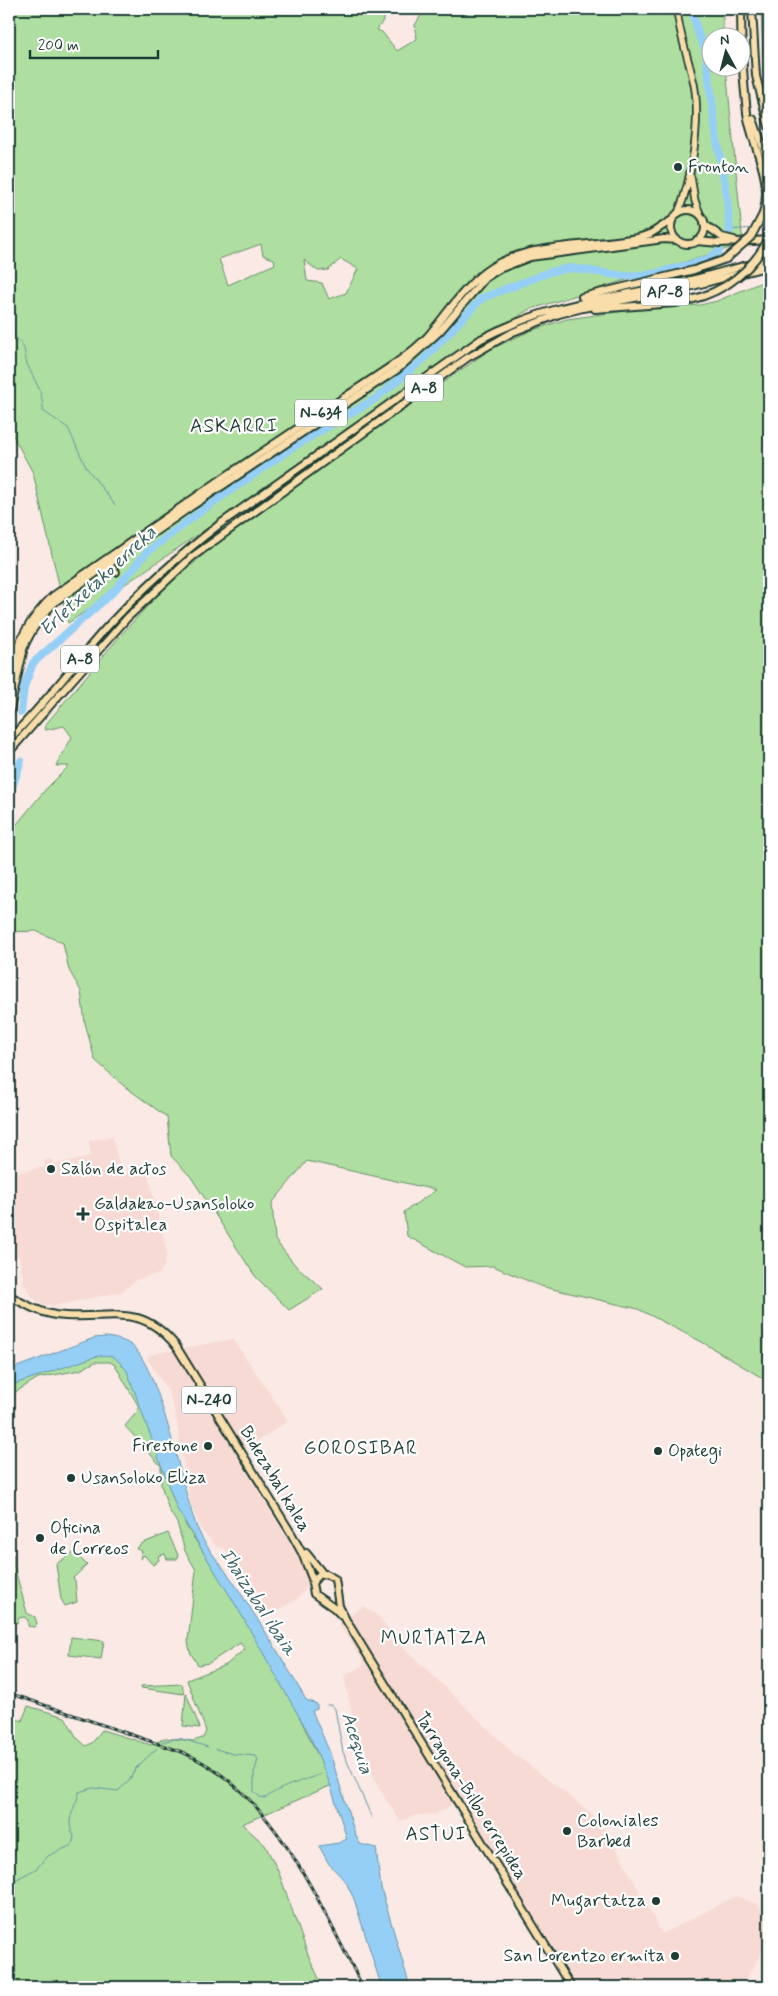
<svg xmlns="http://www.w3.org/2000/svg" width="778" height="1996" font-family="Mynerve,sans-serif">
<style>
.built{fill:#f7dad3}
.green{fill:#aedfa0;stroke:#668e6a;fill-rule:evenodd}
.water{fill:#96cff6;stroke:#6695a8}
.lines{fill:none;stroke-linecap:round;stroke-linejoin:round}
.stream{stroke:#6695a8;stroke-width:1}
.river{stroke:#96cff6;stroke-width:8}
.major-casing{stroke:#1f3d34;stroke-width:9}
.highway-casing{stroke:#1f3d34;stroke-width:10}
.major{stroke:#f9deab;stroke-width:5.5}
.highway{stroke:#f9deab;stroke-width:6}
.rail-casing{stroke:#1f3d34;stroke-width:3}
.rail{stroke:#fff;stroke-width:1;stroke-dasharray:4;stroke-linecap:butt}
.highway-bridge-casing{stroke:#1f3d34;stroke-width:10;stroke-linecap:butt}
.highway-bridge{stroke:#f9deab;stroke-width:6}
.poi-dot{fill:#1f3d34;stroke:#fff;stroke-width:2}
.labels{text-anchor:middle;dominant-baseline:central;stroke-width:4.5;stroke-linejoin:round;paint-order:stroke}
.shield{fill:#fff;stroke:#627771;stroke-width:1}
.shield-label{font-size:16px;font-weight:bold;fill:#1f3d34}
.poi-label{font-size:18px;fill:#1f3d34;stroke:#fff;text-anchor:start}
.street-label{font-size:18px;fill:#1f3d34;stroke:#fff}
.neighbourhood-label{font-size:19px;letter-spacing:1px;fill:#1f3d34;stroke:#fff}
.water-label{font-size:19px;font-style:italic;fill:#3d6264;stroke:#fff}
</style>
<rect width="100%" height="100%" fill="#fae9e5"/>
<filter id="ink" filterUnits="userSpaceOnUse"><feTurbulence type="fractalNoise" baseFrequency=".02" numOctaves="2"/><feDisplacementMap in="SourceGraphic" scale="10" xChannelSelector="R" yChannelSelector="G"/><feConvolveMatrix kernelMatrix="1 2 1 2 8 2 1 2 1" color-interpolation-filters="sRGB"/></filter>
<g filter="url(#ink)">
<path class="built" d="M112,1136L121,1173L138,1169L148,1174L167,1253L164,1266L159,1274L137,1279L121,1292L52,1306L40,1303L33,1298L24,1284L19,1255L9,1257V1174L45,1167V1160L50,1159L56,1164L91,1156L89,1141Z
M233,1339L288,1421L236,1455L304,1566L308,1577L306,1588L297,1599L266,1617L225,1549L217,1547L203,1532L191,1506L175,1412L169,1392L147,1359L149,1355Z
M363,1606L378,1616L402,1646L513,1753L590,1812L609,1835L662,1934L736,1896L758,1905L769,1923V1938L742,1987H578L461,1799L436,1814L417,1815L400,1821L377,1785L358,1741L344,1676L365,1664L339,1624Z"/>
<path class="green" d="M9,9H390L377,30L382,32L397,51L417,39L415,25L425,9H723V37L710,38V68H726L743,244L528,310L68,623L33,473L9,428ZM261,244L263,255L274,259L275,264L228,285L219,259ZM341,259L358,269L346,293L329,299L322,283L307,281L304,260L318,271L328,270Z
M761,9H769V68L763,58Z
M769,279V1382L702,1342L638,1309L540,1286L493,1266L465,1267L407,1236L404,1212L436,1190L307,1161L272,1203L275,1240L295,1265L323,1289L289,1310L255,1276L191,1177L171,1156L167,1117L124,1086L95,1060L85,1023L81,991L69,970L63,943L36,931L9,932V829L17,824L45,790L69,766H56L72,737L64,726L45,730L46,724L120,636L161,591L236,527L491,349L530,331L567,319L639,309L700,305L717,301Z
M114,1340L155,1407L186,1526L266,1647L332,1785L242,1824L265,1845L279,1873L308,1955L323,1987H9V1716L22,1721L28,1706L65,1717L77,1738L86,1746L92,1743L102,1730L151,1745L165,1738L193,1741L203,1738L206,1731L187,1680L226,1665L245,1649L240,1643L209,1663L198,1665L190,1652L188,1641L196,1570L185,1551L177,1523L169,1510L161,1485V1466L125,1426L137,1412L139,1407L115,1365L110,1362H95L80,1370L38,1378L9,1396V1373Z
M168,1533L178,1555L177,1559H167L165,1554L158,1556L159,1560L153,1565L144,1555L140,1559L142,1551L136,1549L141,1544Z
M74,1552L87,1565L73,1578L75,1580L77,1602L65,1606L61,1599L56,1564Z
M9,1553L14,1555V1566L27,1613L35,1617L37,1624L34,1627L28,1626V1620L24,1617L19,1618L17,1623L9,1622Z
M71,1637L104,1641L101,1659L69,1655Z
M182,1684L184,1694L141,1688V1686Z
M186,1693L200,1728L183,1726Z"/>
<path class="water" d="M106,1337C114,1338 124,1340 131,1345C159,1366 181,1483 194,1519C201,1543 218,1560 232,1580C258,1619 283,1659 306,1700L317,1704V1709L312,1711L330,1753L355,1834L360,1844L376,1848L381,1888L410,1987H383L380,1982L354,1899L346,1882L329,1864L319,1846L339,1843L347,1839L330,1784L309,1734L238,1609L177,1509L127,1371C115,1356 113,1353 94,1357L9,1386V1370L94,1338Z"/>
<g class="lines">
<path class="stream" d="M760,228H769
M730,230L754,228
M9,322C13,340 15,333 22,345C26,351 25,358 27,364C34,380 44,393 43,411L68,428L86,467L115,505
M327,1705H332L335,1709L343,1752L372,1818
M162,1742L179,1738L208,1747
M216,1749L233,1754L256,1756L258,1760L254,1773V1792L260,1797L266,1798C276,1788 305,1780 321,1774
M9,1883L36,1869L48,1856L72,1845L74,1836C64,1820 76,1808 79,1792L93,1788L118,1791L129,1781L135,1769L157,1748"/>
<path class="river" d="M694,9L692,12L699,36L705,48L717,141L726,190L730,230
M21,712L24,687L33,663L114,591L147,552L200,512L293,447L375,399L424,359L482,298L550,272L571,268L624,276L652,274L706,260L719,251
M9,796L21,761"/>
<g class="major-casing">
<path id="major" d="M677,9C679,35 689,59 694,84C701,120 692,180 678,213
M691,177L695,201L701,216"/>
</g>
<g class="highway-casing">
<path id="highway" d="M741,9C741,44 743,78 747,113C752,147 774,178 763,214
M752,9L756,76L769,127
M753,119L769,164
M671 227a17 17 0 1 1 34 0a17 17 0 1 1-34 0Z
M704,224L722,237L734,240
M696,241L720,243L769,240
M582,297L694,270L726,259
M595,309L675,303
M104,570L110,566L116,572
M9,673C16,643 30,618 53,596L223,478L396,363C407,355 419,346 428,336C447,314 463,288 486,271C525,242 590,247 637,238L650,234L672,220
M9,693C20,655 26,630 56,601L192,506L398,369L440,331L485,278L499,269L530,257L664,239L677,240
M9,714L23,652
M9,739C45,705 74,663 107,627C142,589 180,555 220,524L481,339C546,305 600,300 670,285C703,278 736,267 769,260
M9,752L127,618L192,557L467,358L513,332L559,314L583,308L681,289L769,266
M9,1295C23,1304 38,1312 55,1315C106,1322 138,1299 176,1346L291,1533L302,1553L313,1581
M306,1553L323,1574
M346,1620L334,1608L314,1594L312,1583L319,1575L326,1574L335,1579L339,1606L346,1620L571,1987"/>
</g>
<use href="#major" class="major"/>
<use href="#highway" class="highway"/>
<g class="rail-casing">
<path id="rail" d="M9,1693L182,1752C276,1792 318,1903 363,1987"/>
</g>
<use href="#rail" class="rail"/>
<g class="highway-bridge-casing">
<path id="highway-bridge" d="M726,259L751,237L763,214
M675,303C717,297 749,276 769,238"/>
</g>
<use href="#highway-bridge" class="highway-bridge"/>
</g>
</g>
<g class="poi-dot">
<circle cx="678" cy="167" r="5"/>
<circle cx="51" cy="1169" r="5"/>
<path d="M80.5 1206.5h5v5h5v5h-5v5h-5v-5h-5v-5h5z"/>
<circle cx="208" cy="1446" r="5"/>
<circle cx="658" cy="1451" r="5"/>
<circle cx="71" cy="1478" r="5"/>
<circle cx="40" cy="1538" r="5"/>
<circle cx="567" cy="1831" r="5"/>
<circle cx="656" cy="1901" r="5"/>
<circle cx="675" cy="1956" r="5"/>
</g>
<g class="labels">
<g class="shield">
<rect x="641" y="278.5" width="48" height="27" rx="4"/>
<rect x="405" y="374.5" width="38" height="27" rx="4"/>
<rect x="295" y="399.5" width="52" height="27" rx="4"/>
<rect x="61" y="645.5" width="38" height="27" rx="4"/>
<rect x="181.5" y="1386.5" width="55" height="27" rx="4"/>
</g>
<g class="shield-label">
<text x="665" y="292">AP-8</text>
<text x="424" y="388">A-8</text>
<text x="321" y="413">N-634</text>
<text x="80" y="659">A-8</text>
<text x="209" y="1400">N-240</text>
</g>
<g class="poi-label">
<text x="688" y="167">Fronton</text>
<text x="61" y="1169">Salón de actos</text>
<text x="94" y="1204">Galdakao-Usansoloko<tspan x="94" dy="21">Ospitalea</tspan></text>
<text x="198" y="1446" text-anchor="end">Firestone</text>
<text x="668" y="1451">Opategi</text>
<text x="81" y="1478">Usansoloko Eliza</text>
<text x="50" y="1528">Oficina<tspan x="50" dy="21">de Correos</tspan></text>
<text x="577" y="1821">Coloniales<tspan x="577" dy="21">Barbed</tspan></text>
<text x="646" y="1901" text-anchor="end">Mugartatza</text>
<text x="665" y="1956" text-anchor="end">San Lorentzo ermita</text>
</g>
<g class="street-label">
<text transform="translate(275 1479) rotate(59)">Bidezabal kalea</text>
<text transform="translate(471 1796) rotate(58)">Tarragona-Bilbo errepidea</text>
</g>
<g class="neighbourhood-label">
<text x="234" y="426">ASKARRI</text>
<text x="361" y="1448">GOROSIBAR</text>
<text x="434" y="1638">MURTATZA</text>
<text x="436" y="1834">ASTUI</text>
</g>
<g class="water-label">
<text transform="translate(98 581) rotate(-43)">Erletxetako erreka</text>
<text transform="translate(258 1602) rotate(57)">Ibaizabal ibaia</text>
<text transform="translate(357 1743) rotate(72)">Acequia</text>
</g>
</g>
<rect width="778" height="1996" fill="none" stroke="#fff" stroke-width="30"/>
<rect x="15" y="15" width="748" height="1966" fill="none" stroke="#1f3d34" stroke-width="2" filter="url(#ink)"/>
<g transform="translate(726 52) rotate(353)"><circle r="24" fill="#ffffff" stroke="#a5b1ae"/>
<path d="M0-4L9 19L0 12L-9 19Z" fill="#1f3d34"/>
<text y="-8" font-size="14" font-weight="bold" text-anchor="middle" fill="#1f3d34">N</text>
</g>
<path d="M30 50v8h128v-8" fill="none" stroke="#1f3d34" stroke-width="2.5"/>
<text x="38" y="50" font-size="15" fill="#1f3d34" stroke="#ffffff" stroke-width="4" paint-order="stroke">200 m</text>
</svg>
